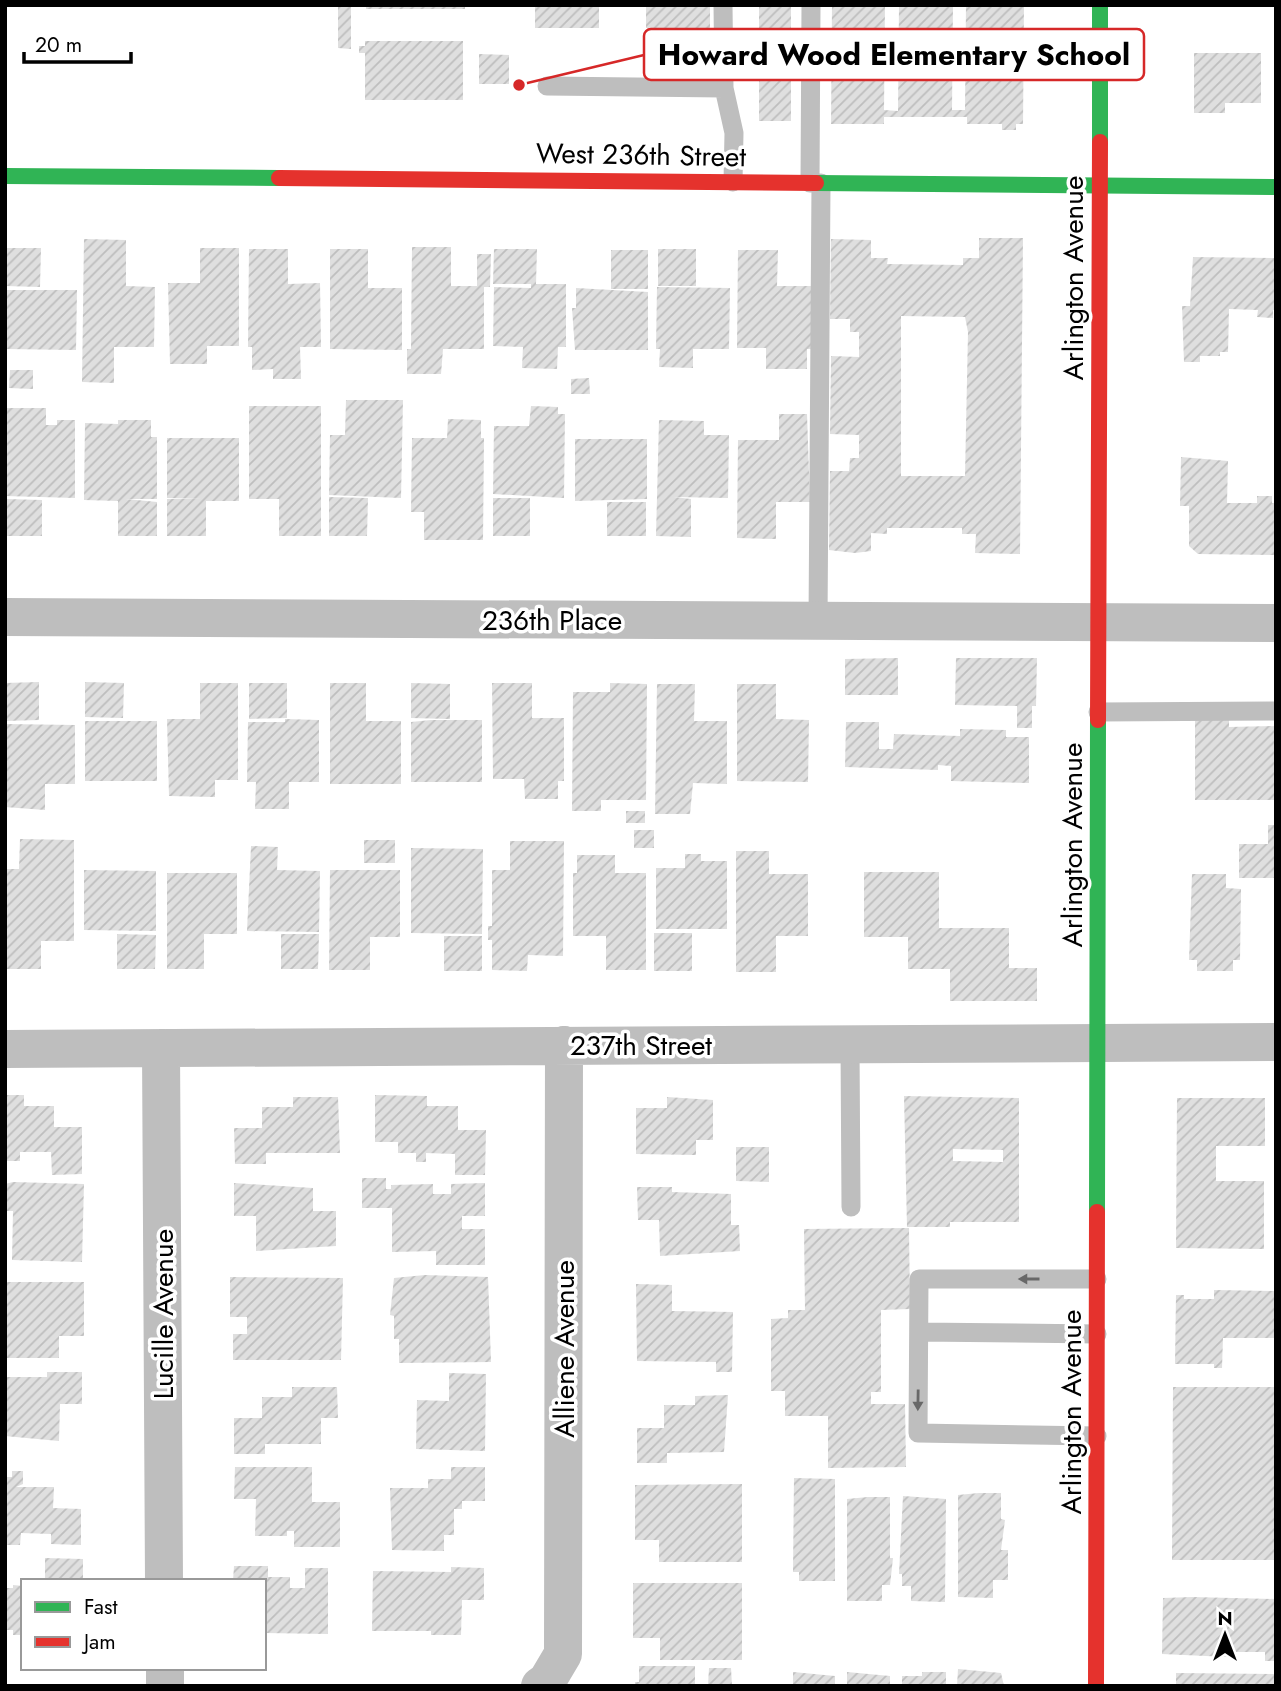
<svg xmlns="http://www.w3.org/2000/svg" width="1281" height="1691" font-family="Jost,sans-serif">
<style>
.building{fill:url(#building-hatch);fill-rule:evenodd}
.lines{fill:none;stroke-linecap:round;stroke-linejoin:round}
.lane{stroke:#bebebe;stroke-width:19}
.street{stroke:#bebebe;stroke-width:38}
.fast{stroke:#30b455;stroke-width:16}
.jam{stroke:#e5322d;stroke-width:16}
.oneway{fill:#686868}
.labels{text-anchor:middle;dominant-baseline:central;stroke-width:7;stroke-linejoin:round;paint-order:stroke}
.street-label{font-size:28px;fill:#000;stroke:#fff}
.leader{fill:none;stroke:#d62828;stroke-width:2.5}
.callout-dot{fill:#d62828;stroke:#fff;stroke-width:2.5}
.callout{fill:#fff;stroke:#d62828;stroke-width:2.5}
.callout-label{font-size:30px;text-anchor:middle;font-weight:bold;fill:#000}
</style>
<defs>
<pattern id="building-hatch" width="6" height="6" patternUnits="userSpaceOnUse" patternTransform="scale(1.75)"><rect width="6" height="6" fill="#dfdfdf"/><path d="M-1 1l2-2M0 6l6-6M5 7l2-2" fill="none" stroke="#bebebe"/></pattern>
</defs>
<rect width="100%" height="100%" fill="#fff"/>
<path class="building" d="M338,5H351V49L338,48Z
M366,5H465V9H366Z
M535,5H599V28H535Z
M646,5H710V28H646Z
M759,5H791V121H759Z
M832,5H885L884,110L898,111L899,5H953L952,110H965L966,5H1024L1023,124H1016V130H1002V124H967V117H884V124H831Z
M365,41H463V100H365V53H359V46H365Z
M1194,53H1261V103H1225V113H1194Z
M479,54L509,55V84H479Z
M979,238H1023L1020,554L975,553L976,534H962V528H887V534L871,533V551L855,553L829,550L830,471H849L850,458H859V435L830,434L831,356L859,357V332H850V319H830L831,239L871,240V258H888L887,264L963,265V258H979ZM901,316L965,317L968,332L965,476H901Z
M84,239L126,240V286L155,287L154,347H114V383L82,382Z
M412,247H451V286H477V254H491L490,287H484V349H443L441,374H407V349H411Z
M5,248H41L40,287L5,286Z
M200,248H239V346H207V364H170L168,283H200Z
M249,249H288V284L320,283L321,347H300L301,379H273V369L252,370V347H248Z
M330,249H368V288H402V350L330,349Z
M494,249H537L536,284H566V347H558L557,369L522,368L523,347L493,346L494,287L531,288V284H493Z
M658,249H696V286H658Z
M611,250H648V289H611Z
M738,250H778L777,286H811V349H807V369H766V348H737Z
M1193,257L1276,258V310H1273V318L1257,317L1258,310L1229,309L1228,352H1220V356H1200V362H1184L1182,306H1190Z
M657,287L730,288L729,349H693V368L659,367L660,349H656Z
M576,288L648,292V350H575L572,308H576Z
M5,290H77L76,350L5,349Z
M10,370H33V389L9,388Z
M589,378L590,394H571V379Z
M346,400H403L401,498L329,495L330,435H345Z
M249,406H321V536H279V499H249Z
M531,406L558,407V414H565L564,498L493,494L494,426H529Z
M5,408H46V425H57V420H75V498L5,496Z
M779,414H807L810,502H776V539L737,538L738,440H779Z
M448,419L481,420V438H484L483,540H424V512H411L412,438H447Z
M118,420H151V437H157V499H126L157,502V536H118V501L84,500L85,423L118,424Z
M659,420L704,421V435H729L728,498L674,497L691,499V537L656,536Z
M167,438H239V501H206V536H167V499H202L167,498Z
M575,439H647V499L575,501Z
M1181,457L1228,461L1227,503H1257V496H1272V503H1276L1275,555L1198,554L1189,546V506H1180Z
M329,497L368,498L367,536H329Z
M493,498H530V536H493Z
M5,499L42,500V536H5Z
M607,502H646V536H607Z
M898,658V695H845V659Z
M956,658H1037L1036,706H1032V728H1017V706L955,705Z
M39,682V720L5,721V683Z
M85,682L124,683L123,718L85,717Z
M200,683H238V780H215V797L169,796L167,719H200Z
M249,683H287V718L249,719Z
M330,683H366V721H401V784H330Z
M411,683L450,684V719L411,718Z
M492,683H532V718H564V781H558V799H525L524,779H493Z
M610,683L647,684L646,800H601V811H572L573,692H610Z
M657,684H695L694,721H727V784L693,783L690,814H655Z
M737,684H776V719L809,720L808,782L737,781Z
M285,719L319,720V782H289V809H255L256,782H247L248,722H285Z
M431,720H482V782H411V722Z
M1195,720H1229V727L1276,726V800H1195Z
M85,721H157V781H85Z
M846,722H879V749H893L894,734L960,736V729L1006,730V737H1029V783L951,781V766L938,765V770L845,767Z
M5,724L75,725V784H45V810L5,807Z
M626,811H645V823H626Z
M1268,825H1276V878H1239V844H1268Z
M634,830H654V848H634Z
M20,839L74,840V941H41V969H5V873L7,869H19Z
M364,840H395V863H364Z
M510,841H564L563,956L528,955L527,971L492,970V940H488V926H492V870H510Z
M251,846L278,847L277,870L320,871L319,932L247,931Z
M411,848L483,849L482,934L411,933Z
M736,851H769V874H808V936H776V972H736Z
M685,854H701V861H727V929H656V868H685Z
M577,855H615V873H646V970H606V936H573V873H577Z
M84,870L156,871V931L84,930Z
M330,870H400V937H370V970H329Z
M864,872H939V928H1009V968H1037V1001H950V969H908V937H864Z
M167,873H237V934H204V969H167Z
M1192,874H1226V888L1241,889L1240,960H1233V971H1197V960H1189Z
M654,933H692V971H654Z
M117,934L156,935L155,969H117Z
M281,934H319L318,969H281Z
M444,936H482V971H444Z
M5,1095H24V1106H54V1127H82V1174L52,1175L51,1152H20V1161H5Z
M375,1095L427,1096V1106H458V1130H486L485,1175H455V1154L426,1153V1162H416V1153H398V1142H375Z
M904,1096L1019,1098V1222H950V1227H907ZM953,1149L1003,1150V1162L953,1161Z
M293,1097H338L340,1153H266V1164H235L234,1128H262V1107H293Z
M667,1097L713,1100V1140H696V1155L636,1154V1108H667Z
M1177,1098H1265V1146H1216V1181H1264V1249L1176,1248Z
M736,1147H769V1182L736,1181Z
M362,1178H386V1189H391V1185L433,1184V1194H451V1184L485,1183V1216H462V1229H485V1265H436V1251L392,1252V1208H362Z
M13,1182L84,1184L82,1262L12,1260L13,1211H5V1184Z
M234,1183L313,1188V1211H336V1246L256,1251V1216H234Z
M637,1187H672V1192L731,1194V1225H739L740,1251L660,1256L659,1220H638Z
M909,1228L910,1309L881,1310V1392H871V1404H905L906,1467L828,1468V1416H785V1391H771V1319L788,1318V1310H805L804,1229Z
M425,1275L488,1277L491,1362L399,1363V1339H394V1316L390,1315L394,1278Z
M230,1277L343,1278L341,1360H233V1334H247V1317H230Z
M5,1282H84V1336H59V1358H5Z
M636,1284L672,1285V1311L733,1312L732,1372H716V1362L637,1361Z
M1214,1290L1276,1291V1338H1223L1222,1368H1214V1364H1175L1176,1295H1184V1299H1214Z
M47,1372H82V1404H60L59,1441L5,1436V1377H47Z
M449,1373L486,1374L485,1451L416,1449L417,1400L449,1401Z
M292,1387H337L338,1418H321V1444H265V1454H234V1418H262V1397H292Z
M1173,1387H1276V1560H1172Z
M728,1395L724,1452L667,1453V1463H637V1428H664V1405H695V1396Z
M235,1467H312V1502H340V1547H294V1531H287V1536H255L256,1499H234Z
M451,1467H485V1501H462V1509H454V1535H444V1551L392,1550L390,1488H428V1479H451Z
M12,1471H23V1484L16,1487H54L53,1508L81,1509V1545L51,1544V1534L21,1533L20,1545H5V1477H12Z
M794,1478L835,1479V1581H799V1572H793Z
M742,1484V1562H659V1540H635V1485Z
M979,1493H1001V1519L1005,1520L1001,1550H1008V1580H993V1598L958,1597V1495Z
M903,1496L946,1499L945,1602L911,1601V1586H902V1574H899Z
M868,1497H890V1558H893L890,1585H882V1601H847V1499Z
M45,1558L83,1559V1581H45Z
M234,1566H268V1577H290V1588H305V1568H328V1634L264,1633V1581H233Z
M451,1567L484,1568V1600H462L461,1635H431V1631H372L373,1571L451,1572Z
M633,1583H742V1660H660V1638H633Z
M13,1585L23,1586V1635H13V1630H5V1588H13Z
M1192,1597L1276,1599V1661H1265V1652H1228V1657L1162,1654L1163,1598Z
M639,1666H695V1686H635V1682H639Z
M709,1668H731L732,1686H708Z
M958,1669L1001,1673L1004,1686H957Z
M793,1672L835,1676V1686H793Z
M847,1672L890,1676V1686H847Z
M922,1672H946V1686H902V1676H922Z
M1176,1673L1276,1674V1686H1176Z"/>
<g class="lines">
<path class="lane" d="M723,5L724,88L734,133L733,182
M547,86L724,88
M810,183L811,5
M818,622L821,183
M1098,712L1276,711
M850,1044L851,1207
M1097,1279H919L918,1433L1097,1436
M919,1332L1097,1334"/>
<path class="street" d="M5,617L1276,623
M161,1048L164,1581
M5,1049L1276,1042
M165,1668V1686
M540,1686L547,1681L563,1654L564,1045"/>
<path class="fast" d="M1100,142V5
M5,176L279,178
M816,183L1276,187
M1097,1212L1098,720"/>
<path class="jam" d="M279,178L816,183
M1098,720L1100,142
M1096,1686L1097,1212"/>
</g>
<defs><path id="oneway-solid" d="M-6-.8H1V-3.2L6.5 0L1 3.2V.8H-6Z" transform="scale(1.75)"/></defs>
<g class="oneway">
<use href="#oneway-solid" transform="translate(1029 1279) rotate(180)"/>
<use href="#oneway-solid" transform="translate(918 1400) rotate(91)"/>
</g>
<g class="labels">
<g class="street-label">
<text transform="translate(641 155) rotate(1)">West 236th Street</text>
<text transform="translate(1073 278) rotate(-90)">Arlington Avenue</text>
<text x="552" y="620">236th Place</text>
<text transform="translate(1072 845) rotate(-90)">Arlington Avenue</text>
<text x="641" y="1045">237th Street</text>
<text transform="translate(163 1314) rotate(-90)">Lucille Avenue</text>
<text transform="translate(564 1349) rotate(-90)">Alliene Avenue</text>
<text transform="translate(1071 1412) rotate(-90)">Arlington Avenue</text>
</g>
</g>
<path class="leader" d="M519 85L644 55"/>
<circle class="callout-dot" cx="519" cy="85" r="7"/>
<rect class="callout" x="644" y="29" width="500" height="51" rx="7"/>
<g class="callout-label">
<text x="894" y="65">Howard Wood Elementary School</text>
</g>
<rect width="1281" height="1691" fill="none" stroke="#000000" stroke-width="14"/>
<rect x="21" y="1579" width="245" height="91" fill="#ffffff" stroke="#999999" stroke-width="2"/>
<rect x="35" y="1602" width="35" height="10" fill="#30b455" stroke="#999999" stroke-width="2"/>
<text x="84" y="1614" font-size="21" fill="#000000">Fast</text>
<rect x="35" y="1637" width="35" height="10" fill="#e5322d" stroke="#999999" stroke-width="2"/>
<text x="84" y="1649" font-size="21" fill="#000000">Jam</text>
<g transform="translate(1225 1635)" stroke="#ffffff" stroke-width="5" paint-order="stroke">
<path d="M0-5L12 26L0 18L-12 26Z" fill="#000000"/>
<text y="-10" font-size="19" font-weight="bold" text-anchor="middle" fill="#000000">N</text>
</g>
<path d="M24 52v10h107v-10" fill="none" stroke="#000000" stroke-width="3.5"/>
<text x="35" y="52" font-size="21" fill="#000000" stroke="#ffffff" stroke-width="5" paint-order="stroke">20 m</text>
</svg>
